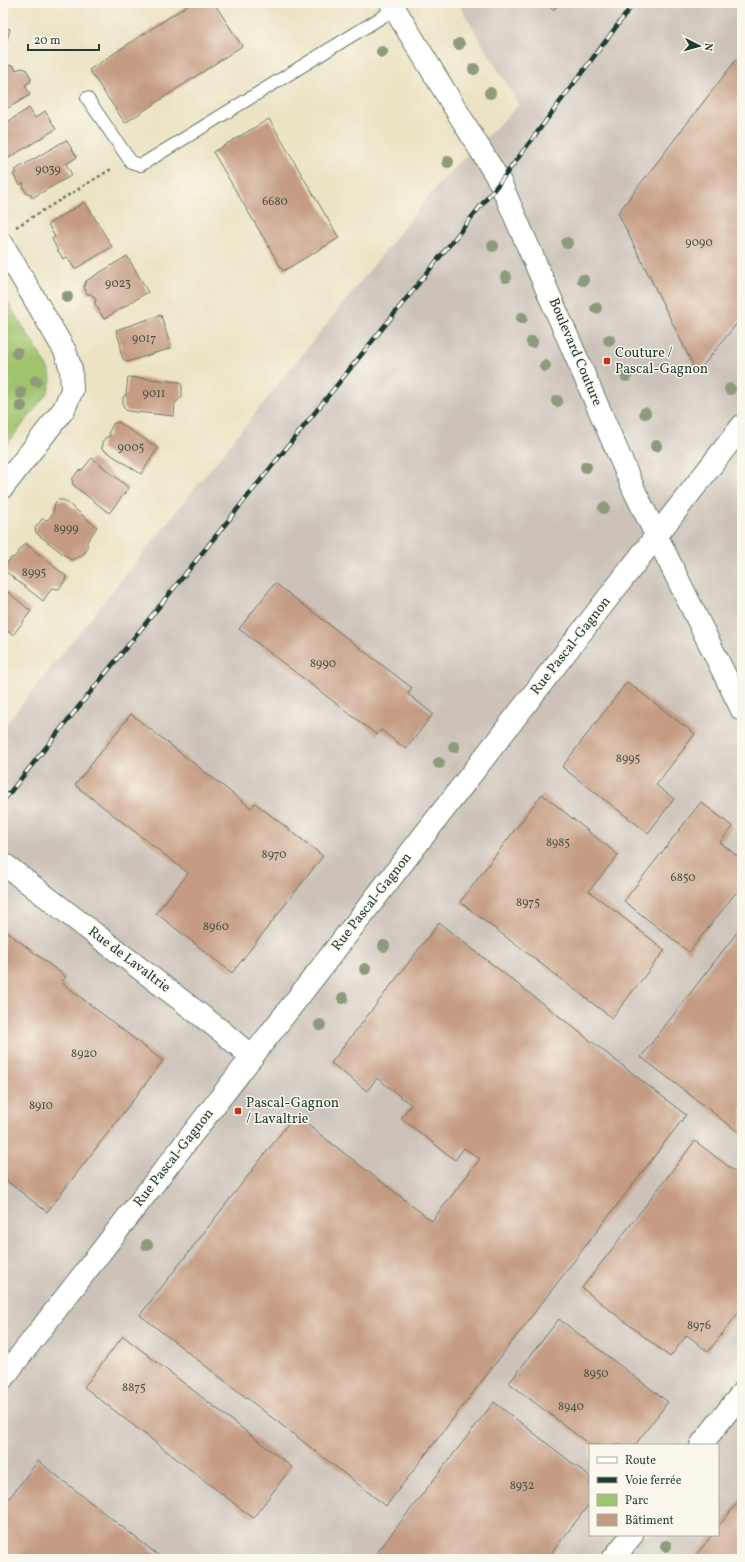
<svg xmlns="http://www.w3.org/2000/svg" width="745" height="1562" font-family="Vollkorn,serif">
<style>
.industrial{fill:#ccc2b9;fill-rule:evenodd}
.green{fill:#a0c46e;stroke:#608051}
.building{fill:#c59b83}
.lines{fill:none;stroke-linecap:round;stroke-linejoin:round}
.service-casing{stroke:#677766;stroke-width:14}
.minor-casing{stroke:#677766;stroke-width:24}
.tertiary-casing{stroke:#677766;stroke-width:24}
.path{stroke:#677766;stroke-width:2.5;stroke-dasharray:3 3;stroke-linecap:butt}
.service{stroke:#fff;stroke-width:12}
.minor{stroke:#fff;stroke-width:22}
.tertiary{stroke:#fff;stroke-width:22}
.rail-casing{stroke:#1f3d34;stroke-width:4.5}
.rail{stroke:#fbf7ec;stroke-width:3;stroke-dasharray:9;stroke-linecap:butt}
.tree{fill:#8d9a7c}
.poi-dot{fill:#c8321e;stroke:#fbf7ec;stroke-width:1.5}
.labels{text-anchor:middle;dominant-baseline:central;stroke-width:3;stroke-linejoin:round;paint-order:stroke}
.number-label{font-size:12px;fill:#485448}
.street-label{font-size:14px;fill:#1f3d34;stroke:#fbf7ec}
.poi-label{font-size:14px;fill:#1f3d34;stroke:#fbf7ec;text-anchor:start}
</style>
<rect width="100%" height="100%" fill="#fbf7ec"/>
<filter id="ink" filterUnits="userSpaceOnUse"><feTurbulence type="fractalNoise" baseFrequency=".025" numOctaves="2"/><feDisplacementMap in="SourceGraphic" scale="8" xChannelSelector="R" yChannelSelector="G"/><feConvolveMatrix kernelMatrix="1 2 1 2 8 2 1 2 1" color-interpolation-filters="sRGB"/></filter>
<filter id="wash" filterUnits="userSpaceOnUse"><feTurbulence type="fractalNoise" baseFrequency=".012" numOctaves="4" result="noise"/><feDisplacementMap in="SourceGraphic" scale="16" xChannelSelector="R" yChannelSelector="G"/><feGaussianBlur stdDeviation="0.9" result="paint"/><feColorMatrix in="noise" values="0 0 0 0 0 0 0 0 0 0 0 0 0 0 0 0 0 1.4 0 .05"/><feComposite in="paint" operator="in"/></filter>
<g filter="url(#wash)">
<rect width="100%" height="100%" fill="#ece3c4"/>
<path class="industrial" d="M458,3H742V1559H3V728L441,181L519,105ZM590,1445H718V1535H590Z"/>
<path class="green" d="M3,295L44,361L50,373L51,379L48,392L3,449Z"/>
<g id="blocks">
<path class="building" d="M191,3H214L242,46L125,123L89,70Z
M546,3H560L553,10Z
M3,26L10,29L6,43L3,42Z
M742,52V317L697,373L618,213Z
M5,65L14,66L16,70L21,68L26,69L31,78L30,82L25,85L30,95L3,111V66Z
M29,108L35,118L45,111L56,129L7,159L3,153V125Z
M269,119L339,238L283,271L213,152Z
M66,140L77,157L66,164L72,175L32,198L30,194H27L23,187V183L20,185L13,174L17,172L15,170Z
M85,202L112,247L75,269L67,257L63,259L57,249L52,239L55,237L48,224Z
M127,256L148,292L104,319L94,302L96,301L95,298L91,294H87L84,287L86,281Z
M161,315L171,348L127,362L123,359L120,350L121,346L116,330Z
M128,377L180,382L182,386V397L175,403L174,416L127,411L123,407V397L126,395Z
M118,422L158,448L141,474L101,448L103,446L102,442L106,437L110,436L109,432L113,424Z
M92,458L129,488L109,513L73,485L72,479L78,471L82,470Z
M58,500H64L97,527L87,542V550L81,556L71,560L36,533L35,528L42,519L48,520L53,513L55,503Z
M25,543L66,576L65,581L59,589L52,588L43,601L5,571V566L11,558L15,557Z
M275,583L412,688L408,694L433,714L406,749L381,730L377,735L239,629Z
M3,588L31,611L13,635L3,628Z
M627,682L695,734L656,785L674,799L648,833L562,767Z
M131,714L251,808L255,803L323,856L232,973L156,913L188,873L75,785Z
M542,794L618,855L589,891L665,950L612,1018L460,902Z
M701,802L733,827L720,842L742,860V885L689,952L624,901Z
M439,923L686,1115L386,1506L140,1315L295,1115L432,1221L480,1159L464,1148L455,1160L401,1118L411,1105L377,1078L367,1091L331,1063Z
M742,926V1135L641,1057Z
M3,929L66,977L61,982L163,1061L47,1212L3,1178Z
M695,1141L742,1177V1308L708,1352L687,1335L670,1357L582,1288Z
M559,1319L668,1402L635,1445H590L509,1383Z
M123,1336L292,1467L253,1518L84,1387Z
M494,1402L590,1477V1503L547,1559H372Z
M38,1461L163,1559H3V1506Z
M742,1497V1559H693L712,1535H718V1527Z"/>
</g>
</g>
<g filter="url(#ink)">
<use href="#blocks" fill-opacity="0" stroke="#677766" stroke-width="1"/>
<g class="lines">
<g class="service-casing">
<path id="service" d="M87,98L131,162L141,165L395,9"/>
</g>
<g class="minor-casing">
<path id="minor" d="M3,245L65,351L71,369L72,390L64,409L3,487
M5,865L220,1030L252,1057
M701,1445L742,1393
M613,1559L632,1535"/>
</g>
<g class="tertiary-casing">
<path id="tertiary" d="M391,3L500,182L635,492L742,710
M3,1378L611,594L742,426"/>
</g>
<path class="path" d="M16,227L113,168"/>
<use href="#service" class="service"/>
<use href="#minor" class="minor"/>
<use href="#tertiary" class="tertiary"/>
<g class="rail-casing">
<path id="rail" d="M3,801L500,182L634,3"/>
</g>
<use href="#rail" class="rail"/>
</g>
<g class="tree">
<circle cx="459" cy="44" r="6"/>
<circle cx="382" cy="52" r="6"/>
<circle cx="474" cy="69" r="6"/>
<circle cx="490" cy="93" r="6"/>
<circle cx="448" cy="162" r="6"/>
<circle cx="567" cy="243" r="6"/>
<circle cx="493" cy="246" r="6"/>
<circle cx="506" cy="277" r="6"/>
<circle cx="583" cy="280" r="6"/>
<circle cx="67" cy="297" r="6"/>
<circle cx="596" cy="308" r="6"/>
<circle cx="522" cy="318" r="6"/>
<circle cx="609" cy="340" r="6"/>
<circle cx="532" cy="342" r="6"/>
<circle cx="17" cy="353" r="6"/>
<circle cx="545" cy="366" r="6"/>
<circle cx="626" cy="376" r="6"/>
<circle cx="36" cy="381" r="6"/>
<circle cx="730" cy="389" r="6"/>
<circle cx="21" cy="393" r="6"/>
<circle cx="557" cy="401" r="6"/>
<circle cx="21" cy="406" r="6"/>
<circle cx="645" cy="413" r="6"/>
<circle cx="656" cy="446" r="6"/>
<circle cx="586" cy="467" r="6"/>
<circle cx="604" cy="508" r="6"/>
<circle cx="454" cy="747" r="6"/>
<circle cx="439" cy="763" r="6"/>
<circle cx="384" cy="946" r="6"/>
<circle cx="365" cy="969" r="6"/>
<circle cx="343" cy="998" r="6"/>
<circle cx="320" cy="1025" r="6"/>
<circle cx="147" cy="1245" r="6"/>
<circle cx="666" cy="1546" r="6"/>
</g>
</g>
<g class="poi-dot">
<rect x="603" y="357" width="8" height="8" rx="2"/>
<rect x="234" y="1107" width="8" height="8" rx="2"/>
</g>
<g class="labels">
<g class="number-label">
<text x="48" y="170">9039</text>
<text x="275" y="202">6680</text>
<text x="699" y="243">9090</text>
<text x="118" y="284">9023</text>
<text x="144" y="339">9017</text>
<text x="154" y="394">9011</text>
<text x="131" y="448">9005</text>
<text x="66" y="529">8999</text>
<text x="34" y="573">8995</text>
<text x="323" y="664">8990</text>
<text x="628" y="759">8995</text>
<text x="558" y="843">8985</text>
<text x="274" y="855">8970</text>
<text x="683" y="878">6850</text>
<text x="528" y="903">8975</text>
<text x="216" y="927">8960</text>
<text x="84" y="1054">8920</text>
<text x="41" y="1106">8910</text>
<text x="699" y="1326">8976</text>
<text x="596" y="1374">8950</text>
<text x="134" y="1388">8875</text>
<text x="571" y="1407">8940</text>
<text x="522" y="1486">8932</text>
</g>
<g class="street-label">
<text transform="translate(575 352) rotate(67)">Boulevard Couture</text>
<text transform="translate(571 646) rotate(-52)">Rue Pascal-Gagnon</text>
<text transform="translate(372 902) rotate(-52)">Rue Pascal-Gagnon</text>
<text transform="translate(129 960) rotate(37)">Rue de Lavaltrie</text>
<text transform="translate(174 1158) rotate(-52)">Rue Pascal-Gagnon</text>
</g>
<g class="poi-label">
<text x="615" y="353">Couture /<tspan x="615" dy="16">Pascal-Gagnon</tspan></text>
<text x="246" y="1103">Pascal-Gagnon<tspan x="246" dy="16">/ Lavaltrie</tspan></text>
</g>
</g>
<rect width="745" height="1562" fill="none" stroke="#fbf7ec" stroke-width="16"/>
<rect x="589" y="1444" width="130" height="92" fill="#fbf7ec" stroke="#a3ada2"/>
<rect x="597" y="1457" width="20" height="6" fill="#ffffff" stroke="#a3ada2"/>
<text x="625" y="1464" font-size="12" fill="#1f3d34">Route</text>
<rect x="597" y="1477" width="20" height="6" fill="#1f3d34" stroke="#a3ada2"/>
<text x="625" y="1484" font-size="12" fill="#1f3d34">Voie ferrée</text>
<rect x="597" y="1494" width="20" height="12" fill="#a0c46e" stroke="#a3ada2"/>
<text x="625" y="1504" font-size="12" fill="#1f3d34">Parc</text>
<rect x="597" y="1514" width="20" height="12" fill="#c59b83" stroke="#a3ada2"/>
<text x="625" y="1524" font-size="12" fill="#1f3d34">Bâtiment</text>
<g transform="translate(699 46) rotate(96)" stroke="#fbf7ec" stroke-width="3" paint-order="stroke">
<path d="M0-3L7 15L0 10L-7 15Z" fill="#1f3d34"/>
<text y="-6" font-size="11" font-weight="bold" text-anchor="middle" fill="#1f3d34">N</text>
</g>
<path d="M28 44v6h71v-6" fill="none" stroke="#1f3d34" stroke-width="2"/>
<text x="34" y="44" font-size="12" fill="#1f3d34" stroke="#fbf7ec" stroke-width="3" paint-order="stroke">20 m</text>
</svg>
